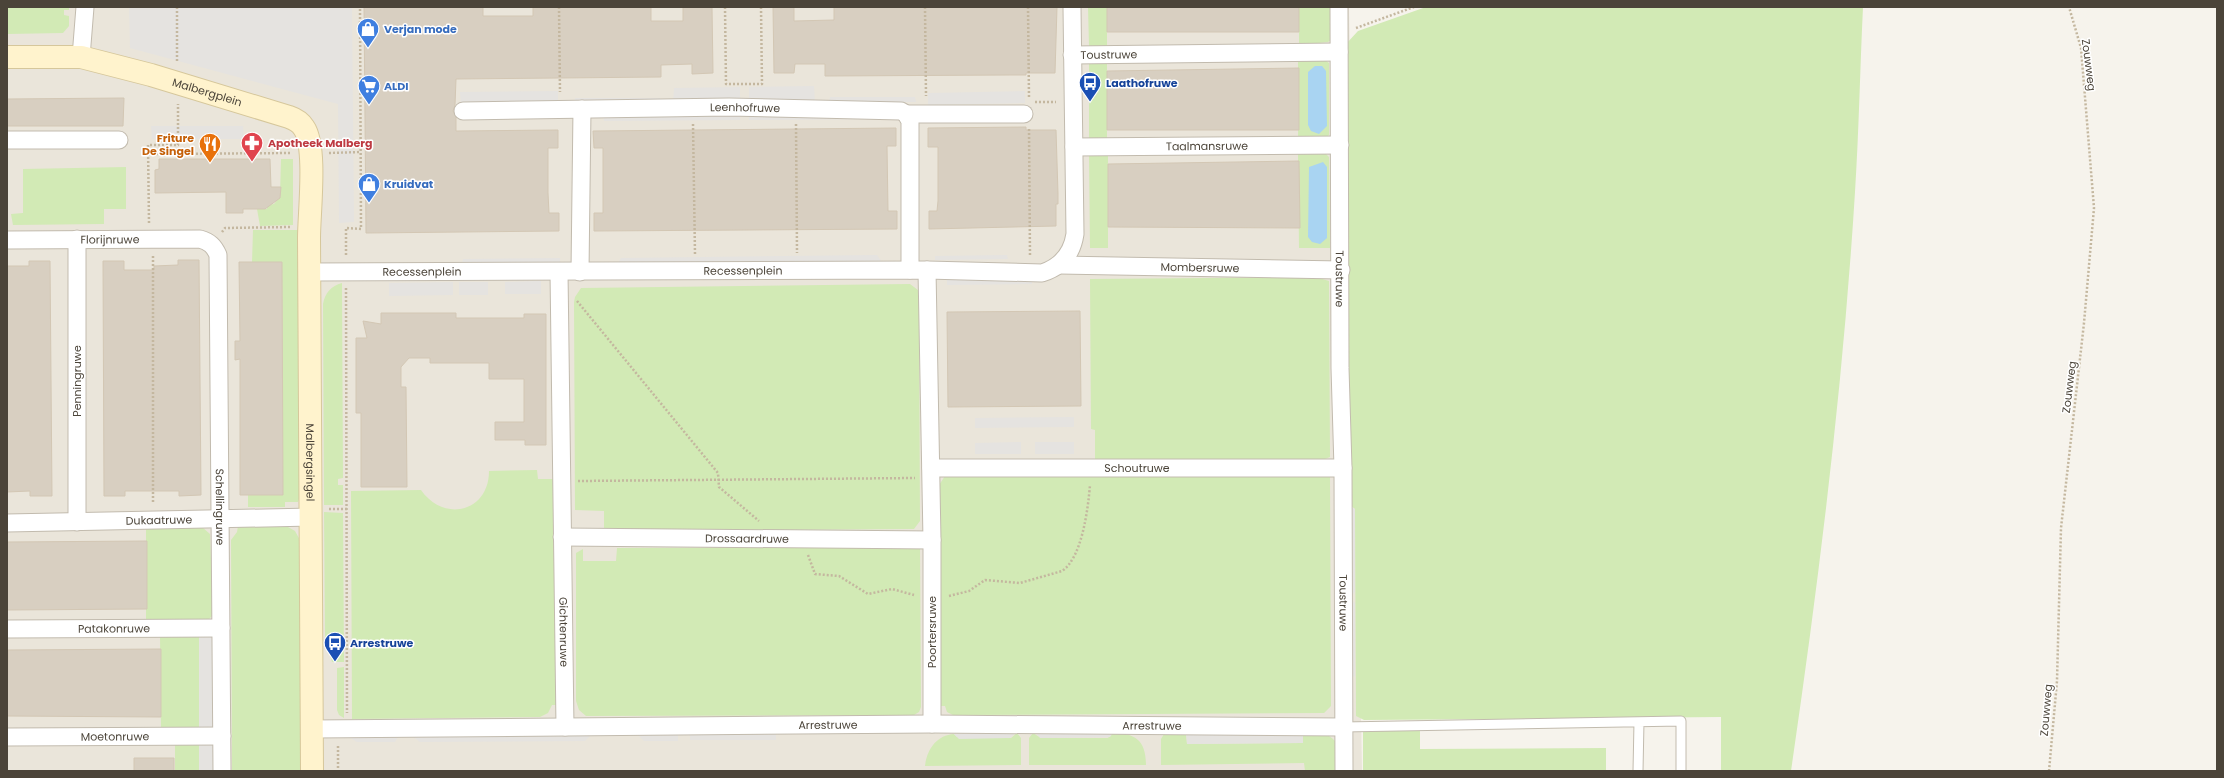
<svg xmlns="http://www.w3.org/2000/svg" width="2224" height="778" font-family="Poppins,sans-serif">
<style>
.residential{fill:#eae5da}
.green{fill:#d2eab5}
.parking{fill:#e5e3e0}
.water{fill:#a9d4f2}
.building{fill:#d8cfc1;stroke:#d3c7b4}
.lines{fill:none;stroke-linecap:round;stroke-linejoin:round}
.lane-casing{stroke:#c2bbae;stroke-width:11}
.street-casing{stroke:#c2bbae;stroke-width:19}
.secondary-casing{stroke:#d6c79b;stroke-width:24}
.path{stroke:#c4b79f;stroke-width:2.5;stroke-dasharray:2 2;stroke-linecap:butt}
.lane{stroke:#fff;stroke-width:9}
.street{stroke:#fff;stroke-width:17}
.secondary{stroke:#fff3cd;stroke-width:22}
.labels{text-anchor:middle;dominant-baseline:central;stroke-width:3;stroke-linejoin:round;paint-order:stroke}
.shop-label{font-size:11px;font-weight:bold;fill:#366cbe;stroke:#fff;text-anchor:start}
.street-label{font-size:11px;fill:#4b4439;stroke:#fff}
.transit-label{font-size:11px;font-weight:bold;fill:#164399;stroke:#fff;text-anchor:start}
.food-label{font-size:11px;font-weight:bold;fill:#c56008;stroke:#fff;text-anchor:end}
.health-label{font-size:11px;font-weight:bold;fill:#be3a42;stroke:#fff;text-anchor:start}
</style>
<rect width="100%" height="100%" fill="#f6f3ec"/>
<path class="residential" d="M7,7H1349L1362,771H7Z"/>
<path class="green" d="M7,7H69V10H64V15L69,16V26L63,33L7,34Z
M1088,7H1107V46H1089Z
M1299,7H1334L1331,40L1328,42L1299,45Z
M1426,7H1863C1860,69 1859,130 1855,192C1843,386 1819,579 1791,771H1721V717L1364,720L1356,716L1355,509L1350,505L1346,44L1358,31Z
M1298,59L1325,60L1329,63V135L1327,137L1298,139L1299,69L1298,68Z
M1107,60V140H1089V61Z
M1298,153H1325L1329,157L1330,248H1299Z
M1089,154H1108V248H1090Z
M281,159H293V225L260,226L257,209H267V205L274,204L280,196Z
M126,167V209H104V224L13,225L11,214L23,213V169Z
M253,230H299L300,496L298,502H285V507H248V495H283L282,262H252Z
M1316,277L1329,281L1330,457L1325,459L1095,461V430L1091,429L1090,279Z
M342,283L343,478L338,479V485H343V505H324L323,304C325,293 331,286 342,283Z
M910,284L918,290L919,300L920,521L914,529L604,531V511L575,510L574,302L575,297L581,288Z
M537,470L538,479H556L558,705H552L548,713L540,717L352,719L351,491L421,490C444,523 489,512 489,471Z
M1330,475L1331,706L1324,713L953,715L947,712L945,706H940L939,485L945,476Z
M324,512L343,513L344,662H332L325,637Z
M238,526L288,527L295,531L300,540L302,771H232L231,540L237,532Z
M146,527H202L210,534L213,615L206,622L146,623Z
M913,547L920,549L921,707L919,712L914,715L586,716L579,710L576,701V553L583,549V561H616L617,548Z
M199,634V730L161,731L160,635Z
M344,667V718L339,715L337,710V668Z
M1363,730H1420V749L1606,748V771H1363Z
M1303,731C1315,732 1327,731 1336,742L1337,771H1305L1304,763L1161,765V739L1164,734L1186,733L1187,744L1302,743Z
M1017,733L1021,738V765L925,766C927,749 937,735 954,734L957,737L1011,738Z
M1033,733L1041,738H1108L1112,733C1135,733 1146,740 1146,765H1029V738Z
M175,742H199V771H175Z"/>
<path class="parking" d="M129,7H352L354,222L339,223L338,104L130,48Z
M814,86L815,102L749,103V87Z
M740,87V103H673L674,88Z
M558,91V105L461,107L460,92Z
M1025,91V103L928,105V93Z
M830,97H915L916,102H829Z
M575,98H660L661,104H575Z
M740,114V120L604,121L603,116Z
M749,115L886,119L749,120Z
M151,126H243L244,139H152Z
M877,255L881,261L618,263L621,258Z
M1007,255L1008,259L935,260V256Z
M560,258V263L462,264L463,259Z
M1032,278V284L947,285V279Z
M541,281V294H505V282Z
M453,282V295L389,296V283Z
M459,282H488V295H459Z
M1074,417V427L975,428V418Z
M1021,442V454H975V443Z
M1035,442H1074V454H1035Z
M1349,506L1355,509V592L1350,597Z
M1350,599L1355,603V676L1350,679Z
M199,634L214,635L215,730H199Z
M1303,731V743L1187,744L1186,733Z
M1015,733L1010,738L959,739L954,734Z
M1036,733H1113L1110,737L1040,738Z
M776,734V740H690V735Z
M638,735H678V741H644Z
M412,736H590L585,741L420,742Z
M349,737H398L395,742H357Z
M215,742V771H199V743Z"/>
<path class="water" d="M1315,66H1322L1326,71L1327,126L1319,134L1311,131L1308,125V72Z
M1323,162L1327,167V238L1320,244L1312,242L1308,237L1309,167Z"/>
<path class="building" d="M364,7H483V16H533V7H651V21H683V7H712L713,73L692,74V64L661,65V77L456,79L455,105L453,111L456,117V131L558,130V148H548V193L549,213H559V231L366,233Z
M773,7H794V21L834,20V7H1057L1055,73H1026V75H1009L825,76V64H795L794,73H774Z
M1107,7H1299V32H1107Z
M1299,68V130H1107V71Z
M124,98L123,126H7V99Z
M1026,127V130H1056L1058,194V204H1056V226L929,229V211H937L938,201V147H928V128Z
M896,128V146H887L888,211H897V229L594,231V213H603V148H594L593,131Z
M159,159H270L271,187H281L280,198L265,209H243V213H226V192L155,193V170L159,169Z
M1299,161L1300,228L1108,227V164Z
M178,260H199L201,495L179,496V491H125V496H104L103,261H124V270H154V266L178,265Z
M29,261H50L52,496H30V491L7,492V266H29Z
M239,262H282L283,495H240V359L235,360V341H240Z
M1080,311L1081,406L948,407L947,312Z
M381,313H456V318H524V314H546V445H525V440H495V422H524V379H489V363H430V358H409L401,367V387H406L407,487H361V413H356V338H367L363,321L381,324Z
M147,541V609L7,610V542Z
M161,649V717L7,716L8,650Z
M134,758H174V771H134Z"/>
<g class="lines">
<g class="lane-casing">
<path id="lane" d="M1343,727L1681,721V771
M1638,771L1639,722"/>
</g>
<g class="street-casing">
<g id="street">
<path id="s1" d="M1339,7L1340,368L1343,468L1344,771"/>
<path id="s2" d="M1072,55L1339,52"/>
<path d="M81,57L85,7"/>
<path id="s3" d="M463,111L729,107L901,111L906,114L910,121V270"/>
<path d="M906,114H1024"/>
<path d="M7,140H119"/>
<path id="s4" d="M1074,147L1340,145"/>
<path d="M77,239V522"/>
<path id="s5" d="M7,240L200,239C210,242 214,246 218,255L222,771"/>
<path id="s6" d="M1059,265L1341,270"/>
<path d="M927,270L932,540V724"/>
<path id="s7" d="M310,272L927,270L1042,273C1061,267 1072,254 1075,234L1072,7"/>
<path id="s8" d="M559,272L565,727"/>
<path d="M580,272L582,109"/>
<path id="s9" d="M931,468H1343"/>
<path id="s10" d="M7,523L312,517"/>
<path id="s11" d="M562,537L932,540"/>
<path id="s12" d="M7,629L221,628"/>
<path id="s13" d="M312,729L932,724L1343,727"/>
<path id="s14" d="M7,737L222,736"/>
</g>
</g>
<g class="secondary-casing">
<g id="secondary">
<path id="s15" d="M7,57H81L151,75L289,117C295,119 301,123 304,128C317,147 309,213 309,238L312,771"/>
</g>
</g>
<path class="path" d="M177,7V63
M559,7L560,92
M725,7L726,84H762L761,7
M925,7L926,96
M1028,7L1029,98
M1356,28L1414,7
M1035,102H1056
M693,124L695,255
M796,124L797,253
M1029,129L1030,256
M329,153L361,152
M148,154L292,153
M149,223L148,145H178V104
M222,232L225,228L291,227
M346,255V228L361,229L360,7
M153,256V503
M346,288L347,713
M577,301L718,473L719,487L759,521
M578,481L915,478
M329,509H347
M808,555L815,574L839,576L868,594L892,589L914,595
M949,596L969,591L985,580L1020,583L1062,571C1082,558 1088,509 1090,485
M338,746V771
M2049,771L2057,681L2061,528L2084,323L2094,208L2081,48L2069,7"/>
<use href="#lane" class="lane"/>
<use href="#street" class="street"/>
<use href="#secondary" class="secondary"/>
</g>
<defs>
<g id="shop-pin" transform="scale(1.15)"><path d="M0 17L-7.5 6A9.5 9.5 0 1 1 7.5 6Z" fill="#3f7fe0" stroke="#fff"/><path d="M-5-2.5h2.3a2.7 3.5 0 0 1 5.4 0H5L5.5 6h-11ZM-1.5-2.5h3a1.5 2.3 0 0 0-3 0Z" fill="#fff"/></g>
<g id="bus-pin" transform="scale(1.15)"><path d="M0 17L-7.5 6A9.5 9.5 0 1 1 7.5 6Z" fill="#1a4fb4" stroke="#fff"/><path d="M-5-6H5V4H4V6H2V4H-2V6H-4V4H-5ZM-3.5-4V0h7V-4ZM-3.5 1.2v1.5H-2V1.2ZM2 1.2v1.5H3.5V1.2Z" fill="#fff"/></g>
<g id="supermarket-pin" transform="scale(1.15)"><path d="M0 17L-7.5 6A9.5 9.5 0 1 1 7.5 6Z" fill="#3f7fe0" stroke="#fff"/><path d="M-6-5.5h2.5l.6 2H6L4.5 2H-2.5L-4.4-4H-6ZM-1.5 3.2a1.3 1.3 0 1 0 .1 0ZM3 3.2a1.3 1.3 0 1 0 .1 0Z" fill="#fff"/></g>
<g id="pharmacy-pin" transform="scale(1.15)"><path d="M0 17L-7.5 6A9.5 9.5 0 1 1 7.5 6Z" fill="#e0444e" stroke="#fff"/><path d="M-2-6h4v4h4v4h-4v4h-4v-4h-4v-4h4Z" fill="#fff"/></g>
<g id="restaurant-pin" transform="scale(1.15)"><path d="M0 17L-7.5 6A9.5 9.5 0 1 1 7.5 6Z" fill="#e8710a" stroke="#fff"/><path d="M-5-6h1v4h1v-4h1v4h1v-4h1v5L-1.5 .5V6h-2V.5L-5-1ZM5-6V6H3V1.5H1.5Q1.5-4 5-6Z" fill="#fff"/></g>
</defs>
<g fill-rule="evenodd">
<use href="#shop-pin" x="368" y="29"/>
<use href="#bus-pin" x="1090" y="83"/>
<use href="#supermarket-pin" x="369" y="86"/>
<use href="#pharmacy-pin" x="252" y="143"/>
<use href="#restaurant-pin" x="210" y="144"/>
<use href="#shop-pin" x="369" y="184"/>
<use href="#bus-pin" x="335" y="643"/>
</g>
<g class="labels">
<g class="shop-label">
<text x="384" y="29">Verjan mode</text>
<text x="384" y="86">ALDI</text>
<text x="384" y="184">Kruidvat</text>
</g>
<g class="street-label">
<text stroke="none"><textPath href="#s2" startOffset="37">Toustruwe</textPath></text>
<text transform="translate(2089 65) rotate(83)">Zouwweg</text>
<text stroke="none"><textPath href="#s15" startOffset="205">Malbergplein</textPath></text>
<text stroke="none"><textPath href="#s3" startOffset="282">Leenhofruwe</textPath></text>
<text stroke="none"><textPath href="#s4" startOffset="133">Taalmansruwe</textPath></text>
<text stroke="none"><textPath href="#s5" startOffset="103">Florijnruwe</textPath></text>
<text stroke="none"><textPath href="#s6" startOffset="141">Mombersruwe</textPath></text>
<text stroke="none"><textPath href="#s7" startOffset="433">Recessenplein</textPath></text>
<text stroke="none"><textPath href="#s7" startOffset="112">Recessenplein</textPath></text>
<text stroke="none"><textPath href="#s1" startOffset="272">Toustruwe</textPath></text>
<text transform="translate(77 381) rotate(-90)">Penningruwe</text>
<text transform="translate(2069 387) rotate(-83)">Zouwweg</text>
<text stroke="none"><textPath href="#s15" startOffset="645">Malbergsingel</textPath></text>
<text stroke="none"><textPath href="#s9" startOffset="206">Schoutruwe</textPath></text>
<text stroke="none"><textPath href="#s5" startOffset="470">Schellingruwe</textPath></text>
<text stroke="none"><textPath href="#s10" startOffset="152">Dukaatruwe</textPath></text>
<text stroke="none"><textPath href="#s11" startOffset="185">Drossaardruwe</textPath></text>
<text stroke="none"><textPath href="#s1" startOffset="596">Toustruwe</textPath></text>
<text stroke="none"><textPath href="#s12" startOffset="107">Patakonruwe</textPath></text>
<text stroke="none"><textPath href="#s8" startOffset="360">Gichtenruwe</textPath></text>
<text transform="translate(932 632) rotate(-90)">Poortersruwe</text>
<text transform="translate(2046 710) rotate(-85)">Zouwweg</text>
<text stroke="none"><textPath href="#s13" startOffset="516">Arrestruwe</textPath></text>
<text stroke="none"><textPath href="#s13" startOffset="840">Arrestruwe</textPath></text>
<text stroke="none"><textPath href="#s14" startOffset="108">Moetonruwe</textPath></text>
</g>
<g class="transit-label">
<text x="1106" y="83">Laathofruwe</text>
<text x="350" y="643">Arrestruwe</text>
</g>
<g class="food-label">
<text x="194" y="138">Friture<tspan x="194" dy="13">De Singel</tspan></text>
</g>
<g class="health-label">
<text x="268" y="143">Apotheek Malberg</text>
</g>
</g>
<rect width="2224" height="778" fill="none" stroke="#4b4439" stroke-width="16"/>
</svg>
